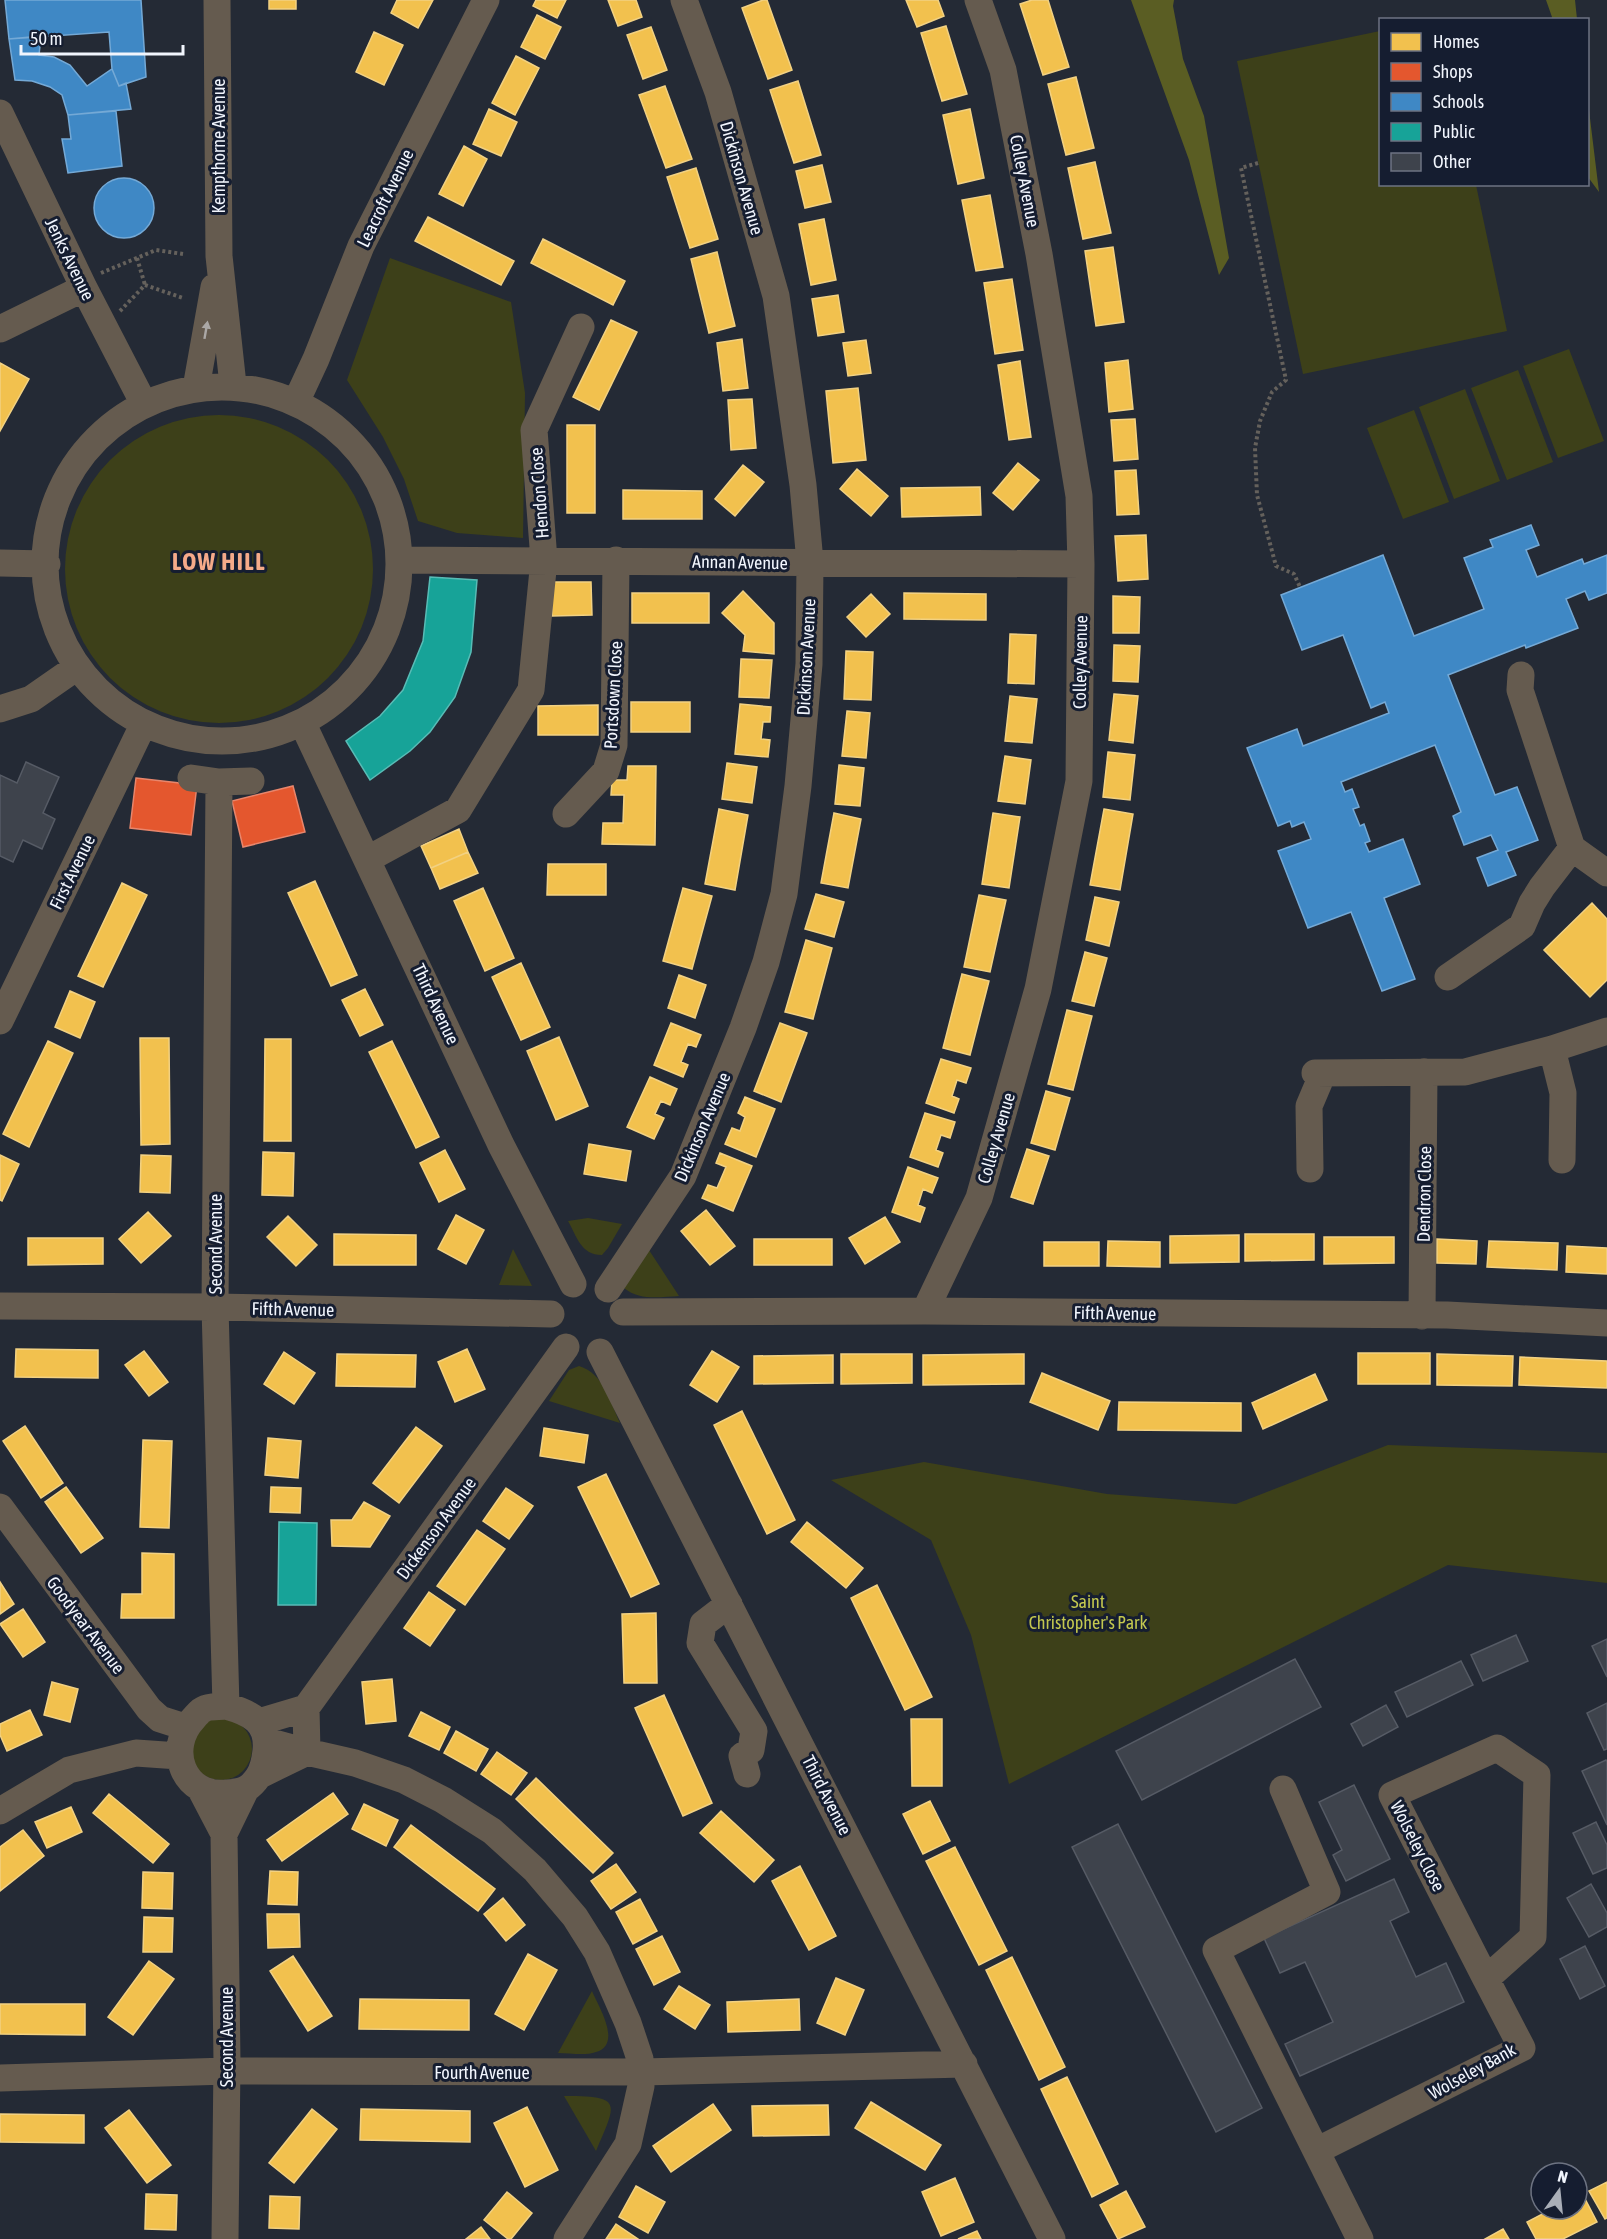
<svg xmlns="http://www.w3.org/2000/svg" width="1607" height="2239" font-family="'Asap Condensed',sans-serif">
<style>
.green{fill:#3d4019}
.forest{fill:#5a5d23}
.homes{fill:#f2c14e;stroke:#f2d182;stroke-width:1.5}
.shops{fill:#e4572e;stroke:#e8866c;stroke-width:1.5}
.schools{fill:#3f88c5;stroke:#74a9d6;stroke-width:1.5}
.public{fill:#17a398;stroke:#58bcb6;stroke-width:1.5}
.building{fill:#3e434c;stroke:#565b65;stroke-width:1.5}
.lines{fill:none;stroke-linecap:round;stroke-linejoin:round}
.path{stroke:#65615c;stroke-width:4;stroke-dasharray:3 3;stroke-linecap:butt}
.minor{stroke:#655b4f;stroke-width:27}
.oneway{fill:#aba8a6}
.labels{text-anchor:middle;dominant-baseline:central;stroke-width:6;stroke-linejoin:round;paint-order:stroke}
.street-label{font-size:18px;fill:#f1f5fd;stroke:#151d30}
.park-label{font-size:18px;fill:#c4c84f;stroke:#151d30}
.district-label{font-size:24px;font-weight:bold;letter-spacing:1.5px;fill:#f5aa89;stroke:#151d30}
</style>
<rect width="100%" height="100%" fill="#242a35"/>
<path class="green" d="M1380,31V184L1476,185L1507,331L1303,374L1237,61Z
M390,258L511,302L525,393L523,538L457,533L418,521L404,479L383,437L347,380Z
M1569,349L1604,441L1558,458L1523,366Z
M1518,370L1553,462L1507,480L1471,388Z
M1465,389L1500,481L1454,499L1419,407Z
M1414,410L1449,502L1403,519L1367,428Z
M65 569a154 154 0 1 1 308 0a154 154 0 1 1-308 0Z
M588,1218L622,1224L608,1248L602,1255C581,1255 577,1237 568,1221Z
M647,1247L679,1296C660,1297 640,1301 624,1288Z
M513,1249L532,1286L499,1285Z
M579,1366C604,1374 610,1401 620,1423L549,1401L569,1370Z
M1388,1445L1607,1453V1583L1448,1565L1009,1784L971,1635L931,1540L831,1480L924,1462L1107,1494L1236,1504Z
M190 1749a31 31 0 1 1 62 0a31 31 0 1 1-62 0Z
M592,1991C598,2006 623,2044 596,2052C585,2056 570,2053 558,2053Z
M564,2096C623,2096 617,2102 596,2151Z"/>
<path class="forest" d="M1131,0H1174L1173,6L1183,59L1204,116L1229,258L1219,275L1189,160Z
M1546,0H1575L1577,19H1551L1552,17Z
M1588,102L1599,192L1588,177Z"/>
<path class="homes" d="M269,0H296V9H269Z
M397,0H433L418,28L391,13Z
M536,0H566L557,18L533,6Z
M608,0H636L642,17L618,26Z
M763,0H767L792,70L768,79L742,8Z
M906,0H938L944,16L917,27Z
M1032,0H1048L1069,67L1043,75L1020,4Z
M537,15L561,27L545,59L521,47Z
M946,26L967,94L942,101L921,33Z
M651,27L667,70L643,79L627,35Z
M374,32L403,45L384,85L356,72Z
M516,56L539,68L515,115L492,103Z
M1076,77L1094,148L1066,155L1048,84Z
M798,81L821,155L794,163L770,90Z
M665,86L692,159L666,168L639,95Z
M489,109L517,122L501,156L473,144Z
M970,109L984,178L958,184L943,115Z
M464,146L487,159L463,206L439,194Z
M1095,162L1111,233L1083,239L1068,168Z
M822,165L831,202L805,208L796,171Z
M696,168L718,239L690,248L667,177Z
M990,195L1003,267L976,271L962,200Z
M428,217L514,261L501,285L415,241Z
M824,219L836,280L811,285L799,224Z
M543,239L625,281L613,305L531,263Z
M1113,247L1124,322L1096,326L1085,251Z
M717,252L735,326L709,333L691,259Z
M1012,279L1023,350L995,354L984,283Z
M838,295L844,332L818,336L812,299Z
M611,320L637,332L599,410L573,397Z
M742,339L748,388L723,391L717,343Z
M866,340L871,373L848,376L843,343Z
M1128,360L1133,409L1109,412L1105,363Z
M1020,361L1031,437L1009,440L998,365Z
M0,363L29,379L0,431Z
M858,388L866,460L833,463L826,391Z
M752,399L756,448L731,450L728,400Z
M1135,419L1138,459L1114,461L1111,420Z
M567,425H595V513H567Z
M1018,463L1039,480L1013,510L993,493Z
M743,465L764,482L735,516L715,499Z
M857,469L888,496L871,516L840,489Z
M1136,470L1139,514L1117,515L1115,471Z
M980,487L981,515L902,517L901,488Z
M623,490L702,491V519H623Z
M1146,535L1148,579L1118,581L1115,536Z
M552,582H591L592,615L552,616Z
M743,591L774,623V654L743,651L745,635L722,613Z
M632,593H709V623H632Z
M904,593L986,594V620L904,619Z
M871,594L890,614L866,637L847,617Z
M1113,596L1140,597L1139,633H1113Z
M1010,634L1036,635L1034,684L1008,683Z
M1114,645L1140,646L1138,682L1113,681Z
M846,651L873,652L871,700L844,699Z
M741,659L772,660L769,698L739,697Z
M1114,694L1138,696L1133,743L1109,740Z
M1010,696L1037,699L1032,743L1005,741Z
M631,702H690V732H631Z
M740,704L771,707L770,722H763L761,739L770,740L768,757L735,754Z
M598,705V735H538V706Z
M847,711L870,713L866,758L842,756Z
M1108,752L1135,755L1130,800L1103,797Z
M1005,756L1031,760L1025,804L998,801Z
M727,763L757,767L752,803L722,799Z
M839,765L864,768L860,806L835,804Z
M628,766H656L655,845L602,844L603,823H623L624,795H611L612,780H627Z
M719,809L748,815L735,890L705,884Z
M1104,809L1133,814L1120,890L1090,885Z
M834,813L861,819L848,888L821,883Z
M993,813L1020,817L1009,888L982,884Z
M459,829L468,852L431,868L421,846Z
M468,852L478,873L440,889L431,868Z
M548,864H606V895H547Z
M315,881L357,975L331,986L288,893Z
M122,883L147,895L103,987L78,976Z
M483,888L514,958L485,971L454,901Z
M683,888L712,896L692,969L663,961Z
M816,894L844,902L834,937L805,929Z
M979,895L1006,900L990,972L964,967Z
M1095,897L1119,902L1109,946L1086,940Z
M1592,903L1607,919V980L1590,997L1544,950Z
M806,940L832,948L813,1019L785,1012Z
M1085,952L1107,958L1094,1006L1072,1001Z
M521,963L550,1027L521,1040L492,977Z
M962,974L989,981L970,1055L943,1048Z
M679,975L706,985L695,1018L668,1008Z
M365,989L383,1025L360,1036L342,1000Z
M70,991L95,1002L80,1038L55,1027Z
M1067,1010L1092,1016L1073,1090L1048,1084Z
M671,1023L701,1035L696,1047L688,1044L681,1062L688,1065L683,1077L654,1065Z
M780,1023L807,1033L781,1102L754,1091Z
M559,1037L588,1106L556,1120L527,1051Z
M140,1038H169L170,1144L141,1145Z
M265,1039H291V1141H264Z
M48,1041L73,1053L29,1147L3,1134Z
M392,1041L439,1137L416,1148L369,1052Z
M941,1059L971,1068L966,1083L957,1080L952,1096L959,1099L954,1113L926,1103Z
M650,1077L677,1089L670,1105L661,1101L655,1114L664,1118L654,1139L627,1127Z
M1046,1091L1070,1098L1055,1150L1031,1143Z
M745,1097L775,1109L756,1157L725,1144L732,1128L740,1131L745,1117L738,1113Z
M925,1113L955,1122L950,1138L941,1135L936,1150L943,1153L938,1167L910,1157Z
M589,1144L631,1151L626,1181L584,1174Z
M1027,1149L1049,1156L1033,1204L1011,1197Z
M445,1150L465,1189L439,1202L420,1163Z
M263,1152L294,1153L293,1196L262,1195Z
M720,1153L752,1166L733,1211L702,1198L708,1185L717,1188L726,1167L716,1163Z
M0,1155L19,1164L2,1201L0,1200Z
M141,1155L171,1156L170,1193L140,1192Z
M908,1167L938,1178L932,1193L923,1189L918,1205L925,1208L920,1222L892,1212Z
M706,1210L735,1246L710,1265L681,1231Z
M148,1212L171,1236L141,1263L119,1239Z
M456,1215L484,1230L466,1264L438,1249Z
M288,1216L317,1245L296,1266L267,1237Z
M885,1217L900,1242L865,1264L849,1238Z
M334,1234L416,1235V1265H334Z
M1245,1234H1314V1260L1245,1261Z
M1239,1235V1262L1170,1263V1236Z
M1324,1237H1394V1263L1324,1264Z
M28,1238H103V1264L28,1265Z
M754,1239H832V1265H754Z
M1437,1239L1477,1241L1476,1264L1437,1263Z
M1108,1241L1160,1242V1267L1107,1266Z
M1489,1241L1558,1243L1557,1270L1487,1267Z
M1044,1242H1099V1266H1044Z
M1567,1246L1607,1248V1274L1566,1272Z
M16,1349L98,1350V1378L15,1377Z
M467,1349L485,1389L455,1402L438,1362Z
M144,1351L168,1382L149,1396L125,1365Z
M712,1351L739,1367L717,1402L690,1385Z
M284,1352L315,1373L294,1404L264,1384Z
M1358,1353H1430V1384H1358Z
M337,1354L416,1355L415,1387L336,1386Z
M841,1354H912V1383L841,1384Z
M1024,1354V1384L923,1385V1355Z
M1437,1354L1513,1356L1512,1386L1437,1385Z
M833,1355V1383L754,1384V1356Z
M1520,1357L1607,1361V1388L1519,1385Z
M1042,1373L1110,1401L1098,1430L1030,1402Z
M1315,1374L1327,1400L1263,1429L1252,1403Z
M1119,1402L1241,1403V1431L1118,1430Z
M742,1411L795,1520L767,1534L714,1425Z
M25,1426L63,1483L41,1498L3,1441Z
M416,1427L442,1446L399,1503L373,1483Z
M544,1428L588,1435L584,1463L540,1456Z
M268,1438L301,1441L298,1478L265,1475Z
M143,1440L172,1441L169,1528L140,1527Z
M606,1474L659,1584L631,1597L578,1487Z
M66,1487L103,1538L81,1553L45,1502Z
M271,1487L301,1488L300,1513L270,1512Z
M506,1488L533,1506L509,1539L483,1521Z
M364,1502L390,1516L370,1547L332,1546L331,1520H352Z
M807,1522L863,1568L846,1588L791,1542Z
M477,1530L505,1549L465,1605L437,1586Z
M142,1553L174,1554V1618H121L122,1594H142Z
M0,1582L14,1604L0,1614Z
M877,1585L932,1697L905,1710L851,1598Z
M429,1592L455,1610L430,1646L404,1628Z
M23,1609L45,1642L23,1657L0,1624Z
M656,1613L657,1683H624L622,1614Z
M392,1679L396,1721L366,1724L362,1682Z
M52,1682L78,1689L70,1722L44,1715Z
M664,1695L712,1803L683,1816L635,1708Z
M30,1710L42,1735L7,1751L0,1735V1724Z
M421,1712L450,1727L439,1750L409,1736Z
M911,1719H942V1786H912Z
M456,1731L488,1749L476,1771L444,1753Z
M497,1752L527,1773L511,1795L481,1774Z
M536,1778L613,1853L593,1873L516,1799Z
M333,1793L348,1814L282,1861L267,1840Z
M109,1794L169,1844L153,1863L93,1813Z
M930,1801L950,1841L923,1854L903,1814Z
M364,1804L398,1820L386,1846L352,1829Z
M71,1807L82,1832L47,1848L35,1822Z
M721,1811L774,1860L754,1882L700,1833Z
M411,1825L495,1889L478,1911L394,1847Z
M23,1830L44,1856L0,1891V1847Z
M955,1847L1007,1951L979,1965L926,1861Z
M616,1864L636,1892L611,1909L591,1881Z
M800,1866L836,1936L809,1950L772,1881Z
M270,1871L298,1872L297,1905L268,1904Z
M143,1872L173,1873L172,1909L142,1908Z
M503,1898L525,1925L506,1941L484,1914Z
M640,1899L657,1931L633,1944L616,1912Z
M267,1914H299L300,1947L268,1948Z
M144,1917L173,1918L172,1952H143Z
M662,1936L680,1972L654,1985L636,1949Z
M528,1954L557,1970L524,2030L495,2014Z
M293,1956L332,2016L308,2031L270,1971Z
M1012,1957L1065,2067L1039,2080L986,1970Z
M149,1961L174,1979L133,2035L108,2017Z
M836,1978L864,1990L845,2035L817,2023Z
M679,1986L710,2005L695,2029L664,2009Z
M360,1999L469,2000V2030L359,2029Z
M799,1999L800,2030L728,2032L727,2002Z
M0,2004H85V2035L0,2034Z
M1067,2077L1118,2184L1092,2197L1041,2089Z
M871,2102L941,2145L925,2170L855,2128Z
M713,2104L731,2130L671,2172L653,2146Z
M828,2105L829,2135L753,2136L752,2106Z
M527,2107L558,2170L525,2187L494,2123Z
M312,2109L337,2129L294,2183L269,2163Z
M361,2109L470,2111V2142L360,2140Z
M129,2110L171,2165L147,2183L105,2128Z
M0,2114L84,2115V2143L0,2142Z
M955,2178L974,2222L941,2236L922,2192Z
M1607,2182V2218L1605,2219L1589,2191Z
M636,2186L665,2202L648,2233L619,2217Z
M1126,2191L1145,2227L1118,2239L1100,2205Z
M507,2192L532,2213L511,2239H508L484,2220Z
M1582,2193L1597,2222L1563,2239H1536L1527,2222L1552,2209H1577V2196Z
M146,2194L177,2195L176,2230L145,2229Z
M270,2196L300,2197L299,2229L269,2228Z
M616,2224L638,2239H606Z
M481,2227L490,2239H466Z
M1503,2229L1509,2239H1485Z
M977,2231L981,2239H958Z"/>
<path class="shops" d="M136,778L197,785L191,835L130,828Z
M293,786L305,832L243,847L232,801Z"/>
<path class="schools" d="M5,0H141L146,77L119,86L112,69L109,32L9,39Z
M41,36L39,55L54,57L70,65L87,86L112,69L119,86L126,83L131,109L68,115L62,95L50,87L32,81L15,80L9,39Z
M116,111L122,166L68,173L62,139H71L68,115Z
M94 208a30 30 0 1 1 60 0a30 30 0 1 1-60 0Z
M1531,525L1539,545L1526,550L1537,577L1582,559L1584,564L1607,555V593L1589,600L1585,591L1566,599L1578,628L1526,648L1525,645L1448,675L1495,795L1517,787L1538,840L1506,852L1516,875L1488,886L1477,858L1498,850L1491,835L1464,845L1453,816L1461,812L1435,745L1341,782L1345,792L1352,789L1359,807L1353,809L1360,826L1364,824L1370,841L1365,843L1369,852L1403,839L1420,884L1384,898L1415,979L1382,991L1351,912L1308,928L1278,851L1311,839L1304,822L1292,827L1290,821L1278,826L1247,748L1297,729L1303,746L1389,713L1385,702L1371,708L1343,635L1302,650L1281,595L1383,555L1414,636L1484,609L1464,558L1493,547L1490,540Z"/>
<path class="public" d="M430,577L477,580L471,652L455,697L430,732L410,751L370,780L346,741L380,716L403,690L423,641Z
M279,1522L317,1523L316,1605H278Z"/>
<path class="building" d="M26,762L59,777L43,813L55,819L42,849L23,840L13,862L0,856V775L17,783Z
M1516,1635L1528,1661L1483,1681L1471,1655Z
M1607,1639V1677L1592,1646Z
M1295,1659L1321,1707L1142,1800L1116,1751Z
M1461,1661L1473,1685L1407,1717L1395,1692Z
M1607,1703V1749L1604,1750L1587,1713Z
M1386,1705L1398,1727L1363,1746L1351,1724Z
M1606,1760L1607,1762V1825L1582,1771Z
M1354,1785L1390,1859L1346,1881L1333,1855L1342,1850L1319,1802Z
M1596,1822L1607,1845V1868L1593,1874L1573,1833Z
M1118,1824L1262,2108L1216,2132L1072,1847Z
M1394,1879L1409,1912L1390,1921L1416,1977L1446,1963L1464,2002L1300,2076L1285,2044L1333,2022L1305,1962L1280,1973L1264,1938Z
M1591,1884L1607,1913V1927L1589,1937L1567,1898Z
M1585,1946L1605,1986L1580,1999L1560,1959Z"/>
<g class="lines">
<path class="path" d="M1258,163L1241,168L1286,380L1272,392L1260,421L1255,448L1257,495L1276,566L1294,574L1300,587
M137,258L145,285
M101,273L156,250L183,254
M120,311L145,285L183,298"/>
<path class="minor" d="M217,0L219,256L233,385
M0,113L84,288L144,404
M0,329L84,288
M45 564a177 177 0 1 1 354 0a177 177 0 1 1-354 0Z
M196,388L214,287
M296,402L316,359L361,246L486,0
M399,560L1081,564
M0,563L47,564
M1521,675L1520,690L1572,848
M0,709L31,699L77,667
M302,722L501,1145L573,1284
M191,778L219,782L215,1307L226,1706
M219,782L251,781
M566,814L606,771L614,745L616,560
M368,859L458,810L531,690L544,560L534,430L581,327
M1448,977L1522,926L1532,903L1542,887L1572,848L1607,873
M0,1021L144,723
M1552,1049L1563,1093L1562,1160
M1315,1073L1465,1072L1552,1049L1607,1031
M1310,1169L1309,1106L1323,1073
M608,1289L683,1176L743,1028L766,962L784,894L798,786L809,664L810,562L803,485L776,296L718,92L684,0
M0,1306L215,1307L551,1314
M925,1311L979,1198L1038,989L1079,781L1081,564L1079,496L1039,254L1003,70L978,0
M623,1312L925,1311L1447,1315L1607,1323
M1422,1316L1424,1072
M600,1352L1052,2239
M0,1507L149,1709L160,1719L185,1727
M729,1604L703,1624L700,1643L754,1731L751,1750L742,1756L747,1774
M226,1706C251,1713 269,1722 266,1751C265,1760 263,1770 258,1777C249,1790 242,1792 227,1793C183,1798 165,1748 194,1718C196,1716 200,1710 204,1709C209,1706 220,1707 226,1706Z
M306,1708L566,1347
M259,1722L306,1708L307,1752L355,1763L404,1780L443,1800L492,1831L535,1870L575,1917L597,1952L628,2023L640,2059L641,2086L628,2144L567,2239
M260,1775L307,1752L267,1741
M1283,1789L1327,1892L1216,1950L1360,2239
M201,1790L224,1834L245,1791
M0,1811L69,1770L136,1753L179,1756
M224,1834L227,2062L225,2239
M0,2078L227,2071L642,2072L964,2064
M1318,2150L1522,2048L1486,1979L1533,1937L1537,1775L1497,1748L1392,1795L1486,1979"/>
</g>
<defs><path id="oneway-solid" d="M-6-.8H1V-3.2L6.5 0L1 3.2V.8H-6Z" transform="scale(1.5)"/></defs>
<use class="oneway" href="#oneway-solid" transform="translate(206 330) rotate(-80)"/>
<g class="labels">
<g class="street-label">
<text transform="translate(218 146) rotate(-90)">Kempthorne Avenue</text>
<text transform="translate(742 178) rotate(74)">Dickinson Avenue</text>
<text transform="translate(1025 181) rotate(79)">Colley Avenue</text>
<text transform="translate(385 198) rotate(-64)">Leacroft Avenue</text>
<text transform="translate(70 259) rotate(64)">Jenks Avenue</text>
<text transform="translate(539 493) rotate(-94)">Hendon Close</text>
<text transform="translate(740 562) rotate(1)">Annan Avenue</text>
<text transform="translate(806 657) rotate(-87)">Dickinson Avenue</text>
<text transform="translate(1080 662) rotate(-89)">Colley Avenue</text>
<text transform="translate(613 695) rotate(-87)">Portsdown Close</text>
<text transform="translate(72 872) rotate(-64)">First Avenue</text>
<text transform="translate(436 1004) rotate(65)">Third Avenue</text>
<text transform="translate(702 1127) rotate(-67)">Dickinson Avenue</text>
<text transform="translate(996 1138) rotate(-74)">Colley Avenue</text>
<text transform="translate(1424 1194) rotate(-89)">Dendron Close</text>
<text transform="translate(215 1244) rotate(-90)">Second Avenue</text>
<text transform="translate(293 1309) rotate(1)">Fifth Avenue</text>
<text transform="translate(1115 1313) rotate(1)">Fifth Avenue</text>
<text transform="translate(436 1528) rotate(-54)">Dickenson Avenue</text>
<text transform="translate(86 1625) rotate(53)">Goodyear Avenue</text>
<text transform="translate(827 1795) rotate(63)">Third Avenue</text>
<text transform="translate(1418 1846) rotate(63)">Wolseley Close</text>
<text transform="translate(226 2037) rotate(-90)">Second Avenue</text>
<text transform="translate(1472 2071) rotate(-29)">Wolseley Bank</text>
<text x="482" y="2072">Fourth Avenue</text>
</g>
<g class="park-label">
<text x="1088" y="1601">Saint<tspan x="1088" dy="21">Christopher's Park</tspan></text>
</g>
<g class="district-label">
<text x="219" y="561">LOW HILL</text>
</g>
</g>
<rect x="1379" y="18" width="210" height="168" fill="#151d30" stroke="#6d7382" stroke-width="1.5"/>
<rect x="1391" y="33" width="30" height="18" fill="#f2c14e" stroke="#6d7382" stroke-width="1.5"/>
<text x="1433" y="48" font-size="18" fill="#f1f5fd">Homes</text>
<rect x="1391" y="63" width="30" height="18" fill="#e4572e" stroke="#6d7382" stroke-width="1.5"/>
<text x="1433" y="78" font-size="18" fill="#f1f5fd">Shops</text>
<rect x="1391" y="93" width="30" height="18" fill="#3f88c5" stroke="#6d7382" stroke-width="1.5"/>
<text x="1433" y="108" font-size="18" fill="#f1f5fd">Schools</text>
<rect x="1391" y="123" width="30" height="18" fill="#17a398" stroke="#6d7382" stroke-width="1.5"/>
<text x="1433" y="138" font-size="18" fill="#f1f5fd">Public</text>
<rect x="1391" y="153" width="30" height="18" fill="#3e434c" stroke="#6d7382" stroke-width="1.5"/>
<text x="1433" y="168" font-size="18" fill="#f1f5fd">Other</text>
<g transform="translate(1559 2191) rotate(15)"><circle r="28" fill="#151d30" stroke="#6d7382" stroke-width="1.5"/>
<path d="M0-4.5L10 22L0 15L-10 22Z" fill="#a9aeb7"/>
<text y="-9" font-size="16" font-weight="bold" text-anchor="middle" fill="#f1f5fd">N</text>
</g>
<path d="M21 45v9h162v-9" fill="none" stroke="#f1f5fd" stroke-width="3"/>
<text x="30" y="45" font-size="18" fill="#f1f5fd" stroke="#151d30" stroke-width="4.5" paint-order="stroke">50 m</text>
</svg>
